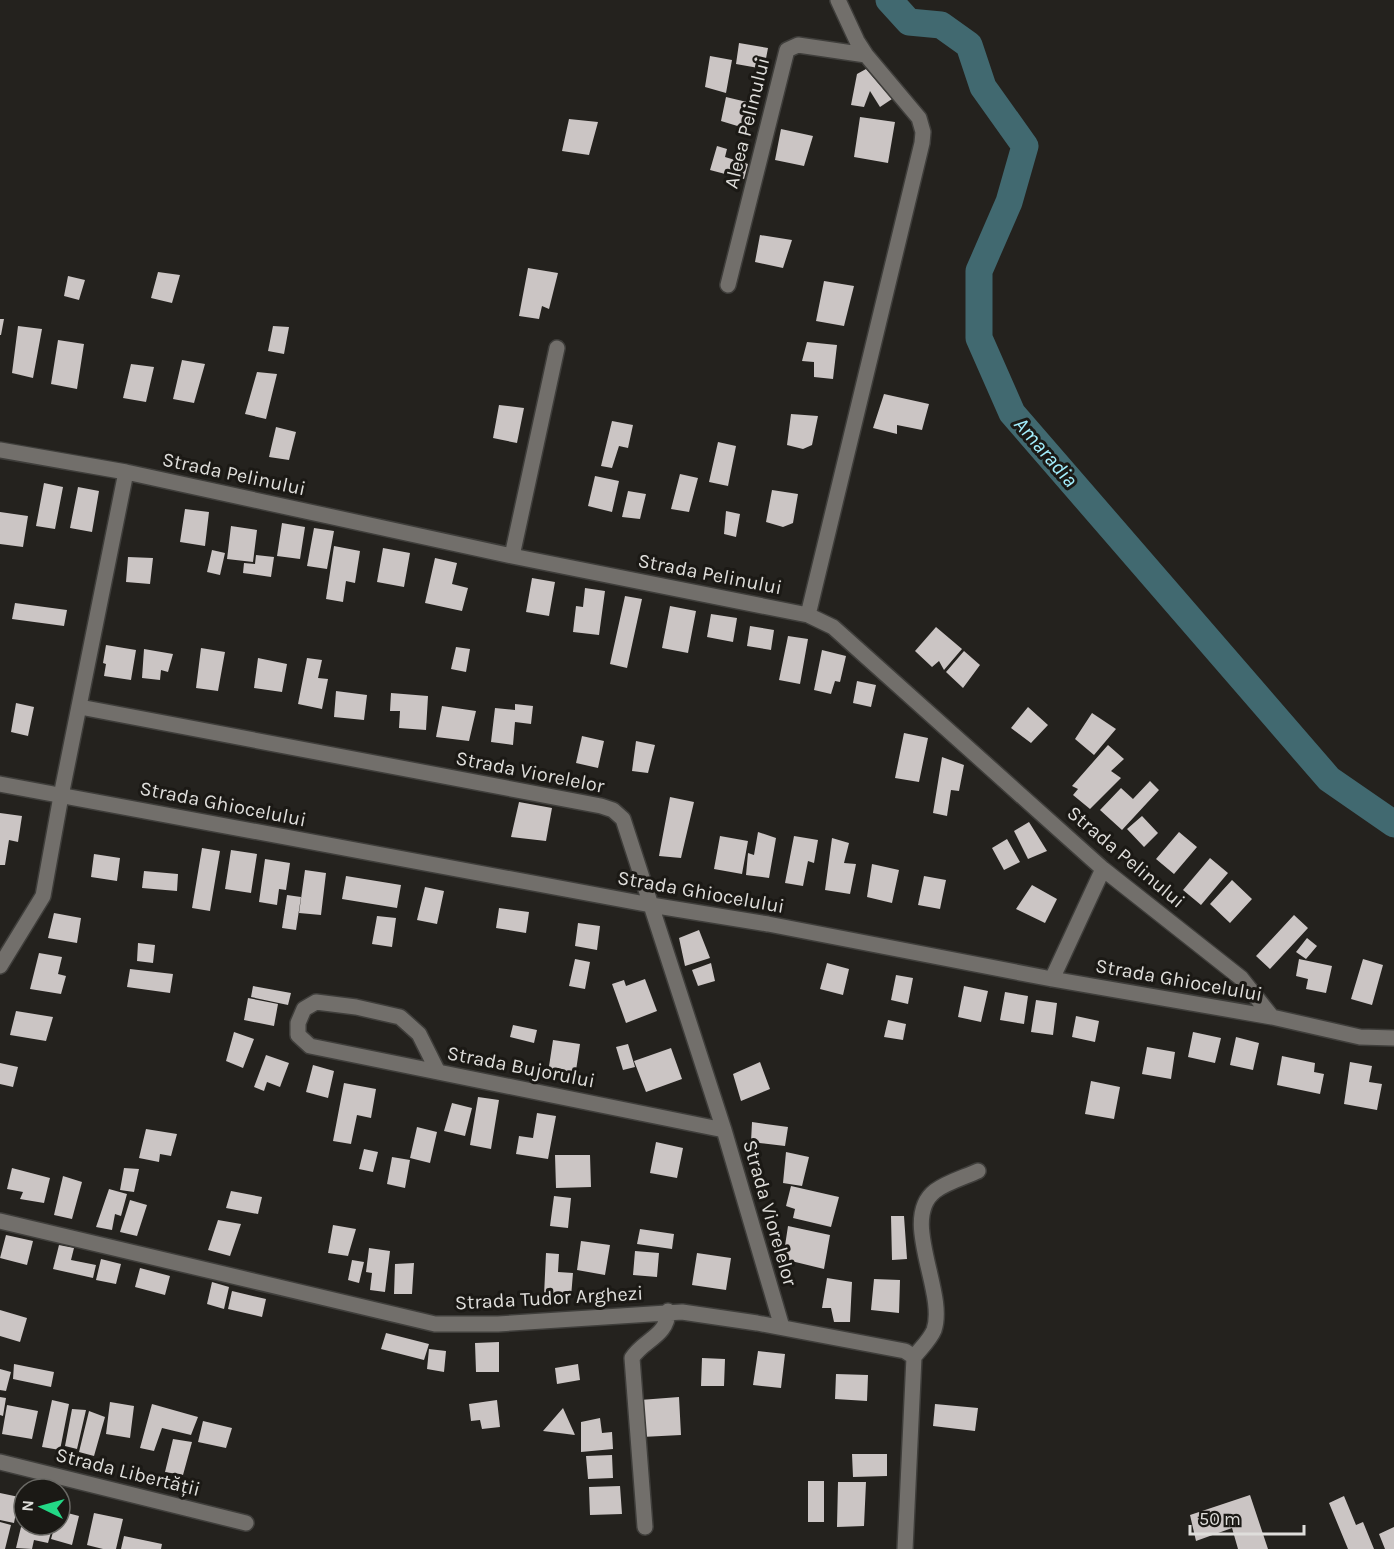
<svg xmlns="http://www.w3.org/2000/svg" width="1394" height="1549" font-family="Karla,sans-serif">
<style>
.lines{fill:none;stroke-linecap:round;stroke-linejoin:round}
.river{stroke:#416970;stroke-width:27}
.building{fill:#cbc5c4}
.street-casing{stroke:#3f3e3b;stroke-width:18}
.street{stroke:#726f6b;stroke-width:15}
.labels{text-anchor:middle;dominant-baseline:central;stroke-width:6;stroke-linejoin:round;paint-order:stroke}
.street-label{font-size:20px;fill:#dfdedb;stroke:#1b1915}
.water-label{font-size:21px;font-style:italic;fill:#a4effe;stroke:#1b1915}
</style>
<rect width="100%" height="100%" fill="#24221e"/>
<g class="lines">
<path class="river" d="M889,0L909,22L941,25L969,45L983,87L1025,146L1009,202L979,271V338L1012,413L1329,779L1394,824"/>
</g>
<path class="building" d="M739,43L768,48L764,69L736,64Z
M710,56L732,60L726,93L705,87Z
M866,69L892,99L880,107L870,91L864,107L851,105L857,74Z
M726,97L751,103L744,128L721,121Z
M860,117L895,122L888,163L854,157Z
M569,119L598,122L589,155L562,151Z
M781,129L813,136L804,166L775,160Z
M717,146L727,149L725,157L748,164L744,179L710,170Z
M760,235L792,240L783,268L755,262Z
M528,268L558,273L549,309L542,306L539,319L519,316Z
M158,272L180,275L172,303L151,298Z
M68,276L85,280L79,300L64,296Z
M824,281L854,286L844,326L816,321Z
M0,319H4L1,335H0Z
M18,326L42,329L33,378L12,373Z
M273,326L289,327L284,354L268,351Z
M58,340L84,344L77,389L51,384Z
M807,342L837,345L833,379L814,377V362L802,361Z
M182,360L205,364L194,403L173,399Z
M131,364L154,367L146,402L123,398Z
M257,372L277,374L266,419L245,414Z
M884,394L929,404L922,430L897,425V434L873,428Z
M499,405L524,408L517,443L493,438Z
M791,414L818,416L812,445L803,449L787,445Z
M612,421L633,425L628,448L619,446L612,468L601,466Z
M276,427L296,432L289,460L269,457Z
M718,442L736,446L728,486L709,482Z
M680,474L698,478L689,512L671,509Z
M595,476L619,481L612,512L588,506Z
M44,483L63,487L55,529L36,526Z
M78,487L99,491L92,532L70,528Z
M772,490L798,494L793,523L783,527L766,522Z
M628,491L646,494L640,519L622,517Z
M185,509L209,512L205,546L180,542Z
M726,511L740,514L736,537L724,534Z
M0,512L28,516L23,547L0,544Z
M282,523L305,527L300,559L277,556Z
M231,526L257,530L253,562L227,559Z
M314,528L334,531L327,569L307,566Z
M334,546L360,551L355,583L346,581L343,602L326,599Z
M383,548L410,553L404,587L377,582Z
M212,550L225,553L220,575L207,572Z
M256,555L274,557L271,577L243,573L244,563L255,564Z
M128,557L153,558L150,584L126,582Z
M435,558L457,563L452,584L468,588L462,611L425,603Z
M532,578L555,582L549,616L526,612Z
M585,588L605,591L599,635L573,632L576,606L583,607Z
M625,596L642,599L627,668L610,664Z
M15,603L67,610L64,626L12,619Z
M670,606L696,611L688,653L662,648Z
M711,614L737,618L733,642L707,637Z
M750,626L774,630L771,650L747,646Z
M936,627L962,649L944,670L939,661L932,667L915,651Z
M788,636L808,639L800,684L779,680Z
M106,645L136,650L131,680L104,676L106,664L103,663Z
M456,647L470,649L466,672L451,669Z
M201,648L225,652L218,691L196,688Z
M144,649L173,654L168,672L161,670L160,680L142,678Z
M822,650L846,656L840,682L835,681L831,694L814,690Z
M964,651L980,665L963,688L946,672Z
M258,658L287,664L282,692L254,688Z
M307,658L322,660L318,678L328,679L322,709L298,704Z
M857,681L876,685L871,707L853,703Z
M336,691L367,695L364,720L334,717Z
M391,693L428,696L426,730L399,728L400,711H390Z
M16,703L34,707L28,736L11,732Z
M515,704L533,706L531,724L515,722L513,745L491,742L495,708L515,710Z
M442,706L476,711L469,741L436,737Z
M1028,707L1048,725L1031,743L1011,728Z
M1092,713L1116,729L1094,755L1075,739Z
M904,733L928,738L919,782L895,778Z
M582,736L604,741L598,768L576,763Z
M636,741L655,745L648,773L632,771Z
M1108,745L1124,759L1111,771L1121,778L1090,809L1073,795L1078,789L1072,786Z
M942,757L964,765L959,791L951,790L947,816L933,813Z
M1150,781L1159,790L1122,830L1100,810L1121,788L1133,799Z
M670,797L694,802L681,858L659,856Z
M519,802L552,808L546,841L511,837Z
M0,813L22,816L18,842L9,840L5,865H0Z
M1142,816L1158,833L1144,847L1127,829Z
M1029,822L1047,851L1028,859L1014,831Z
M758,832L776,838L769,878L746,875L748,853L754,855Z
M1179,832L1197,847L1174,874L1156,859Z
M720,836L748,841L742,874L714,869Z
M794,836L818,840L814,863L808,861L803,886L785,883Z
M832,838L849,843L844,863L856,864L850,894L825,890Z
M1007,839L1020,862L1004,870L992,848Z
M202,848L220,851L210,911L192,908Z
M231,850L257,854L251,893L225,889Z
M94,854L120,858L117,881L91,877Z
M1210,858L1228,873L1201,905L1183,890Z
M265,859L290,863L286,890L279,889L277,905L259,902Z
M872,864L899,870L892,903L867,897Z
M305,870L326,873L321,915L299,913Z
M144,871L178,874L177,891L142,888Z
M346,876L401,885L397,908L342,899Z
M924,876L946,880L940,909L918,905Z
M1232,880L1252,899L1230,923L1210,904Z
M1032,885L1057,899L1045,923L1016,909Z
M425,887L444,891L437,924L417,920Z
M287,895L301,897L296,930L282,928Z
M499,908L529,912L526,933L496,928Z
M54,913L81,918L77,943L48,938Z
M1294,915L1308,928L1270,969L1256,956Z
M377,916L396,918L392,947L372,944Z
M578,923L600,926L597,950L575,946Z
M699,930L710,958L685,966L679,938Z
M1307,938L1317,946L1306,959L1296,952Z
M138,943L155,945L153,963L137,961Z
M39,953L62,957L58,974L66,976L61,994L30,989Z
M575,959L590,962L585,989L569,986Z
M1299,959L1332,966L1326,993L1306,989L1308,979L1296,976Z
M1363,959L1383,965L1372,1005L1351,999Z
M711,963L715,981L698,986L692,970Z
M827,963L849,969L843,995L820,989Z
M130,969L173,974L170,993L127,987Z
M896,975L913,978L908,1004L891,1000Z
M645,979L657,1011L626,1023L612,984L624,980L626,986Z
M253,986L291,993L288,1005L251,997Z
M964,986L988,991L981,1022L958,1017Z
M1005,992L1028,996L1024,1024L1000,1020Z
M248,998L278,1004L274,1026L244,1020Z
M1036,1000L1057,1003L1053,1035L1031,1032Z
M16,1011L53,1017L46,1041L10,1035Z
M1076,1016L1099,1021L1095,1042L1072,1037Z
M888,1020L906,1024L903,1040L884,1037Z
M513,1025L537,1030L534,1043L510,1037Z
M234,1032L254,1039L243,1068L226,1061Z
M1193,1032L1221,1038L1215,1063L1188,1057Z
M1236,1037L1259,1043L1253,1070L1230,1065Z
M553,1040L580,1044L575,1077L548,1073Z
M628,1044L635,1067L623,1070L616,1047Z
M1147,1047L1175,1052L1171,1079L1142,1074Z
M671,1048L682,1079L646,1092L634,1061Z
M266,1055L289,1063L280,1087L267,1082L264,1091L254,1087Z
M1282,1056L1315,1063L1314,1072L1324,1074L1320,1094L1277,1085Z
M760,1062L770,1089L741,1101L733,1074Z
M1350,1062L1372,1066L1369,1082L1382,1084L1377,1110L1344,1104Z
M0,1063L18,1067L13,1087L0,1084Z
M313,1065L334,1071L328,1098L306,1092Z
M1091,1081L1120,1087L1114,1119L1085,1114Z
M344,1083L376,1089L371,1118L357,1115L351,1144L333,1141Z
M478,1097L499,1100L491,1149L470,1145Z
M452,1103L472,1108L465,1136L444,1131Z
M537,1113L556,1116L548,1159L516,1154L519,1136L533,1138Z
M752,1122L788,1127L785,1146L751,1142Z
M417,1127L437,1132L430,1163L410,1158Z
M146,1129L177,1134L171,1156L160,1154L159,1162L139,1158Z
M656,1142L683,1148L677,1178L650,1173Z
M364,1149L378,1152L373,1172L359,1169Z
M786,1152L809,1157L802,1186L783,1183Z
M555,1155H590L591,1187L556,1188Z
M392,1157L410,1160L405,1188L387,1184Z
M12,1168L50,1178L44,1203L20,1199L23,1192L7,1189Z
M124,1168L139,1169L134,1192L120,1190Z
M63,1176L82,1182L72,1219L54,1215Z
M791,1186L839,1197L831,1227L793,1218L795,1209L786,1206Z
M109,1189L127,1194L121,1216L115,1214L112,1230L96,1227Z
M231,1191L262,1197L258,1214L226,1208Z
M554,1196L571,1198L568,1228L550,1226Z
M130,1200L147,1205L137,1236L120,1232Z
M891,1216H904L907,1259L892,1260Z
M218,1220L241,1224L230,1256L208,1250Z
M333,1225L356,1229L348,1256L328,1253Z
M788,1226L830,1235L824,1269L783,1259Z
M640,1229L674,1234L672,1249L637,1244Z
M6,1235L33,1241L27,1265L0,1258Z
M581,1241L610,1245L605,1275L577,1270Z
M59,1245L74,1248L71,1260L96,1265L93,1278L53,1269Z
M369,1248L390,1251L385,1292L370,1290L372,1273L366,1272Z
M635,1251L659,1253L657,1277L633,1275Z
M546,1253L559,1254L558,1272L573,1273L571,1297L544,1296Z
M697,1253L731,1258L726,1290L692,1285Z
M101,1259L121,1264L116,1284L96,1280Z
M352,1260L364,1262L359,1283L348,1280Z
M414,1263L412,1294H394L395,1264Z
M140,1268L170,1276L165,1295L135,1287Z
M827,1278L852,1282L850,1322H834L831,1308H822Z
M874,1279L900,1280L899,1313L871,1310Z
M212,1282L229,1287L224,1309L207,1304Z
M232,1291L266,1299L262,1317L228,1309Z
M0,1310L27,1318L20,1342L0,1336Z
M386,1333L429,1344L424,1360L381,1349Z
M499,1342V1372H476L475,1343Z
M429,1349L446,1351L444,1372L427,1369Z
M758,1351L785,1354L781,1388L753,1385Z
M702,1358L725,1359L724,1386H701Z
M14,1364L54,1372L51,1387L13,1379Z
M578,1364L580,1380L557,1384L555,1368Z
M0,1369L11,1372L6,1391L0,1390Z
M836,1374L868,1375L867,1401L835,1399Z
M0,1397L6,1398L3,1416L0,1415Z
M679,1397L681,1435L642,1437L640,1400Z
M52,1400L69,1404L60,1450L42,1447Z
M497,1400L500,1427L482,1429L480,1420L471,1421L469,1404Z
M110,1402L134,1406L130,1438L106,1434Z
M152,1404L198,1417L191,1435L162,1428L154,1451L140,1448Z
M935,1404L978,1408L975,1431L933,1426Z
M7,1405L38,1411L32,1439L2,1434Z
M563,1408L575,1435L543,1431Z
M72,1409L86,1410L77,1449L65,1446Z
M89,1411L105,1417L94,1456L79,1452Z
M600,1418L602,1433L612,1432L613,1449L581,1452V1422Z
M203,1421L232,1428L226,1448L198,1442Z
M173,1439L192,1442L183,1475L165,1472Z
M852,1454H887V1476L853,1477Z
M612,1455L613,1478L588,1479L586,1456Z
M808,1481H824V1522H808Z
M838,1482H866L864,1526L837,1527Z
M620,1486L622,1514L590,1515L589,1487Z
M0,1493L19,1497L14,1523L0,1520Z
M1250,1495L1268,1549H1238L1232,1528L1196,1541L1190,1515Z
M1344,1496L1356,1525L1363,1522L1374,1549H1348L1329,1503Z
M60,1511L79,1516L72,1545L51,1539L55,1525H60Z
M94,1513L123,1519L116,1549H103L87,1545Z
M0,1522L11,1525L5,1549H0Z
M39,1525H53L48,1543L34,1540L32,1549L16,1548L21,1527L37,1531Z
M1394,1527V1549H1385L1379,1534Z
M124,1536L162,1544L161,1549H121Z"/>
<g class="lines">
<g class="street-casing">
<path id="street" d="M728,285L787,50L798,45L866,55
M0,450L126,472L512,556L808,615L833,627L1103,869L1241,978L1272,1017
M512,556L557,348
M808,615L922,143L923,132L919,118L866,55L857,41L838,0
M80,707L601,806L613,810L623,819L724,1130L782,1327
M0,784L651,905L768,924L1052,979L1272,1017L1360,1037L1394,1038
M0,966L43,896L61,796L126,472
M1052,979L1103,869
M438,1072L419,1034L400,1017L356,1007L316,1002L304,1009L298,1023V1035L310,1046L724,1130
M0,1221L435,1324H498L682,1312L757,1323L905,1351L914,1357L905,1549
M914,1357C920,1349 930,1340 934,1330C947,1292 899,1219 935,1191C947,1182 965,1177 978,1171
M0,1462L246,1523
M645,1527L632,1358C643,1340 668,1336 668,1311"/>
</g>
<use href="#street" class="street"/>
</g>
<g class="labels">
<g class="street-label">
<text transform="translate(747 123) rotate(-76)">Aleea Pelinului</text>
<text transform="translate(234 474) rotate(12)">Strada Pelinului</text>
<text transform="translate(710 574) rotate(11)">Strada Pelinului</text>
<text transform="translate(530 772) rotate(11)">Strada Viorelelor</text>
<text transform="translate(223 804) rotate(11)">Strada Ghiocelului</text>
<text transform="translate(1126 857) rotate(40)">Strada Pelinului</text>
<text transform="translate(701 892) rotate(10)">Strada Ghiocelului</text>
<text transform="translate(1179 980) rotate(10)">Strada Ghiocelului</text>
<text transform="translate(521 1067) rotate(11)">Strada Bujorului</text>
<text transform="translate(770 1213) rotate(74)">Strada Viorelelor</text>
<text transform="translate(549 1298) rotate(-3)">Strada Tudor Arghezi</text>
<text transform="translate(128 1472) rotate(14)">Strada Libertății</text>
</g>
<g class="water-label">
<text transform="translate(1046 452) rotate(49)">Amaradia</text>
</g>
</g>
<g transform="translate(42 1507) rotate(275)"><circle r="28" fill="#1b1915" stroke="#696864" stroke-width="1.5"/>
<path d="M0-4.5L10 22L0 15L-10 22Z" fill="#23d886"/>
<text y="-9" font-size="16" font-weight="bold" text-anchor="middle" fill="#dfdedb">N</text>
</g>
<path d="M1190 1525v9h114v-9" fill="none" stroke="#dfdedb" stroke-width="3"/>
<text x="1199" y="1525" font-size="18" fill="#dfdedb" stroke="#1b1915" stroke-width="4.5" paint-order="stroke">50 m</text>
</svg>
